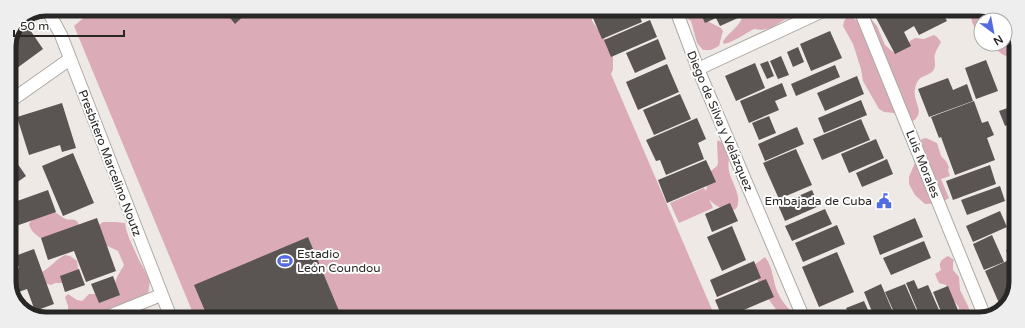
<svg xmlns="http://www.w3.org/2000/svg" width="1025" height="328" font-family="'Varela Round',sans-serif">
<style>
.green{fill:#dbabb7}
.building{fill:#5a5453}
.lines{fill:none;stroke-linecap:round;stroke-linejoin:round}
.minor-casing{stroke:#aeaaa6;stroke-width:14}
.minor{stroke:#fff;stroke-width:12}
.labels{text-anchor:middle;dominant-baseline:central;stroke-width:4;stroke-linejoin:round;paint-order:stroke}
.street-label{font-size:12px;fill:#292725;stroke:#fff}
.poi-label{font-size:12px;fill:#292725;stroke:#fff;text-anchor:end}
.rim{fill:none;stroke:#292725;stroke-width:5}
</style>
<rect width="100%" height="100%" fill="#eee9e5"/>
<path class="green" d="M86,9L592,10V21L604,38L609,41L613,54V69L611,74L716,319L195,318L74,26L87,15L85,12Z
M650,10H696L709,22L721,28L723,31L719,46L711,50H703L697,43L691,21L681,14L675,16L665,12H652Z
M740,10H808L801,15L784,20L771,28L762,30L754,29C744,34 736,41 724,44L723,42C728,31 748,23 740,10Z
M970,10H989L1004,20H981V30L975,28L972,22Z
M847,17H851L856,20L870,18L877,26L885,45L893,52L908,45L910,41L915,38L924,39L934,35L937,37L941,42C939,46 936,50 935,54C933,60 938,66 932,72C926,77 919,75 916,85C909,103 932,113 906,125L894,113L884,112L879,109L863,81L861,69L853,44L843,26L844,21Z
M1005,20L1007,22L1016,43V56C1005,58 999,54 993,44H1005Z
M926,138L937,143L941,156L946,161L949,167L948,170L950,176L941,179L949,198L941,203L925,204L915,195L909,184V177L916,160L917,144L922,139Z
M718,140C722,142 725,145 727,149C731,157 727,163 729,171C731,181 742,196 737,207C735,211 730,211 726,212C721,207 713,205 709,199L713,208L679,223L670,203L704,188L706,191L711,171L717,166L718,163L717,143Z
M55,212C58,214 60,216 64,218C70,222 75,216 79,225L45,241C38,236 31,233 29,224L31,221L32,217Z
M103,222H115L125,223L126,229L129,238L139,260L150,280L147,302L119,314L98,311L93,314L81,318H72L68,311V306L65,297L68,294L77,300L82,301L89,294H99L114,286L117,277L124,265L118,251L101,243L99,225Z
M65,255L70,256L77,261L78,269L77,278L63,283H55L51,285L44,283L41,276L42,272C51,267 56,259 65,255Z
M948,256L954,260L953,262V270L959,277L960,290L968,306L971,316L970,319H954L960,315C960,305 956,304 951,298C949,294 948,289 946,285L939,283L935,274L941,270C938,262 941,260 948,256Z
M765,257C774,268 772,281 778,293C782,303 791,310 797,319H778L775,308L759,286L754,265Z
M142,309L151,310L160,318H120L130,316Z"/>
<path class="building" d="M223,9H251L235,24Z
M613,10H637L642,22L602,39L593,18Z
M699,10H713V12L717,10H745L747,14L720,26L716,18L705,23Z
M881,10H941L947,21L919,35L914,26L904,32L911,46L895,54L874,14Z
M650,20L657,37L611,57L604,40Z
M24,21L43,49L13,71L9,65V45L17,26Z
M830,31L842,58L811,71L800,44Z
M658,39L666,59L635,73L626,53Z
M798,47L804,62L793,67L787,52Z
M781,56L789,75L778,79L770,61Z
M986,60L998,91L976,99L965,68Z
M768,61L774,76L767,79L760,64Z
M755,63L765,88L736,101L725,76Z
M667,64L679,92L638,110L626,82Z
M835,65L840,77L796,96L791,84Z
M857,76L864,94L825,111L817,93Z
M948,78L953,90L967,84L973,101L929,117L918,89Z
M782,83L787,96L775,101L779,110L749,123L740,101Z
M680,94L691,119L654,135L643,110Z
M861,100L867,115L824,133L818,118Z
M974,101L982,123L988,121L994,135L987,138L995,160L955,175L941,137L939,138L931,117Z
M62,103L76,148L62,152L60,145L29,155L17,117Z
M1016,105V122L1005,126L999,111Z
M769,116L776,133L759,140L752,123Z
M697,118L706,139L698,143L704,159L666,175L660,160L656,161L646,140Z
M861,119L870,140L822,160L813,139Z
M797,127L804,144L765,161L758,144Z
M876,139L884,158L849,173L841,154Z
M796,149L812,185L779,199L763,163Z
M9,151L26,176L9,188Z
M73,153L94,203L63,216L42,166Z
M887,159L893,174L862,187L856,173Z
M706,160L716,182L667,203L658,180Z
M990,165L996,184L953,200L946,181Z
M1000,186L1005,201L967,215L961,200Z
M48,190L56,212L13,227L9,217V204Z
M812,190L819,206L785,221L778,205Z
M730,203L738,221L712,232L705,214Z
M825,209L832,224L792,241L785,226Z
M1000,211L1007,227L973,242L966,226Z
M97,218L116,271L86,282L74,251L48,260L41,238Z
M915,218L923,237L880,255L873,236Z
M837,225L845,244L803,262L795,243Z
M732,226L746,260L722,271L707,237Z
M992,235L1004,262L984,270L973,244Z
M308,237L342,318H208L194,285Z
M924,241L931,258L891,275L883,258Z
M1015,246V270L1006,250Z
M34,249L54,304L35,311L27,289L13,294L9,287V271L19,268L15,256Z
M837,252L854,292L819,307L802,267Z
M1009,260L1015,273V292L1011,297L999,303L985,271Z
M754,261L761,278L717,297L710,280Z
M79,269L85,285L65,292L60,276Z
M113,276L120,295L99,303L91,284Z
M766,279L774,297L723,319L715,300Z
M914,280L918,289L928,285L943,319H921L906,283Z
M881,284L896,319H875L864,292Z
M905,284L919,316L915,319H897L885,292Z
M948,286L960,315L951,319H944L933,292Z
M864,301L872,319H851L846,308Z
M844,313L847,319H832Z"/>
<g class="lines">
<g class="minor-casing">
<path id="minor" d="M47,9L61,35L171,318
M676,10L698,69L804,319
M860,10L985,317
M698,69L825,10
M9,102L70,59
M104,318L161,295"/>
</g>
<use href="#minor" class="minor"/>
</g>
<defs>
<g id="civic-bare" transform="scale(1.2)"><path d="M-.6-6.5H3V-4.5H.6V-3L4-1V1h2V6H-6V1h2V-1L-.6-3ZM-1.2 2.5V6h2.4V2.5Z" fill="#536be1" stroke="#fff" stroke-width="2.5" paint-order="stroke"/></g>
<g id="stadium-bare" transform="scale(1.2)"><path d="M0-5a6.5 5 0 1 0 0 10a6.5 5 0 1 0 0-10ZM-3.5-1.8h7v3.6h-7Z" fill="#536be1" stroke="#fff" stroke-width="2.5" paint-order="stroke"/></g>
</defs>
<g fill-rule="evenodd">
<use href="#civic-bare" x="884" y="201"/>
<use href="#stadium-bare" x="285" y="261"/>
</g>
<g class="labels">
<g class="street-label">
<text transform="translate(720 121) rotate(67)">Diego de Silva y Velázquez</text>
<text transform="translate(110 163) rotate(69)">Presbítero Marcelino Noutz</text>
<text transform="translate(923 164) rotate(68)">Luis Morales</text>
</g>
<g class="poi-label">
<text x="872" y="201">Embajada de Cuba</text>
<text x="297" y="254" text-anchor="start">Estadio<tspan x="297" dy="14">León Coundou</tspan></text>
</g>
</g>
<path d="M0 0H1025V328H0ZM46 16H979A30 30 0 0 1 1009 46V282A30 30 0 0 1 979 312H46A30 30 0 0 1 16 282V46A30 30 0 0 1 46 16Z" fill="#eee" fill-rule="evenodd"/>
<path class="rim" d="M46 16H979A30 30 0 0 1 1009 46V282A30 30 0 0 1 979 312H46A30 30 0 0 1 16 282V46A30 30 0 0 1 46 16Z"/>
<g transform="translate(993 32) rotate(148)"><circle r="19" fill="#ffffff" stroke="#a9a9a8"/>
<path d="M0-3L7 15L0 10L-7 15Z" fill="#536be1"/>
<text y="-6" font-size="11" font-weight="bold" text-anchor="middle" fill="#292725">N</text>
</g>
<path d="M14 30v6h110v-6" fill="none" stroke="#292725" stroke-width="2"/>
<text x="20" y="30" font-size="12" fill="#292725" stroke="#ffffff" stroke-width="3" paint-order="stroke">50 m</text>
</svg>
